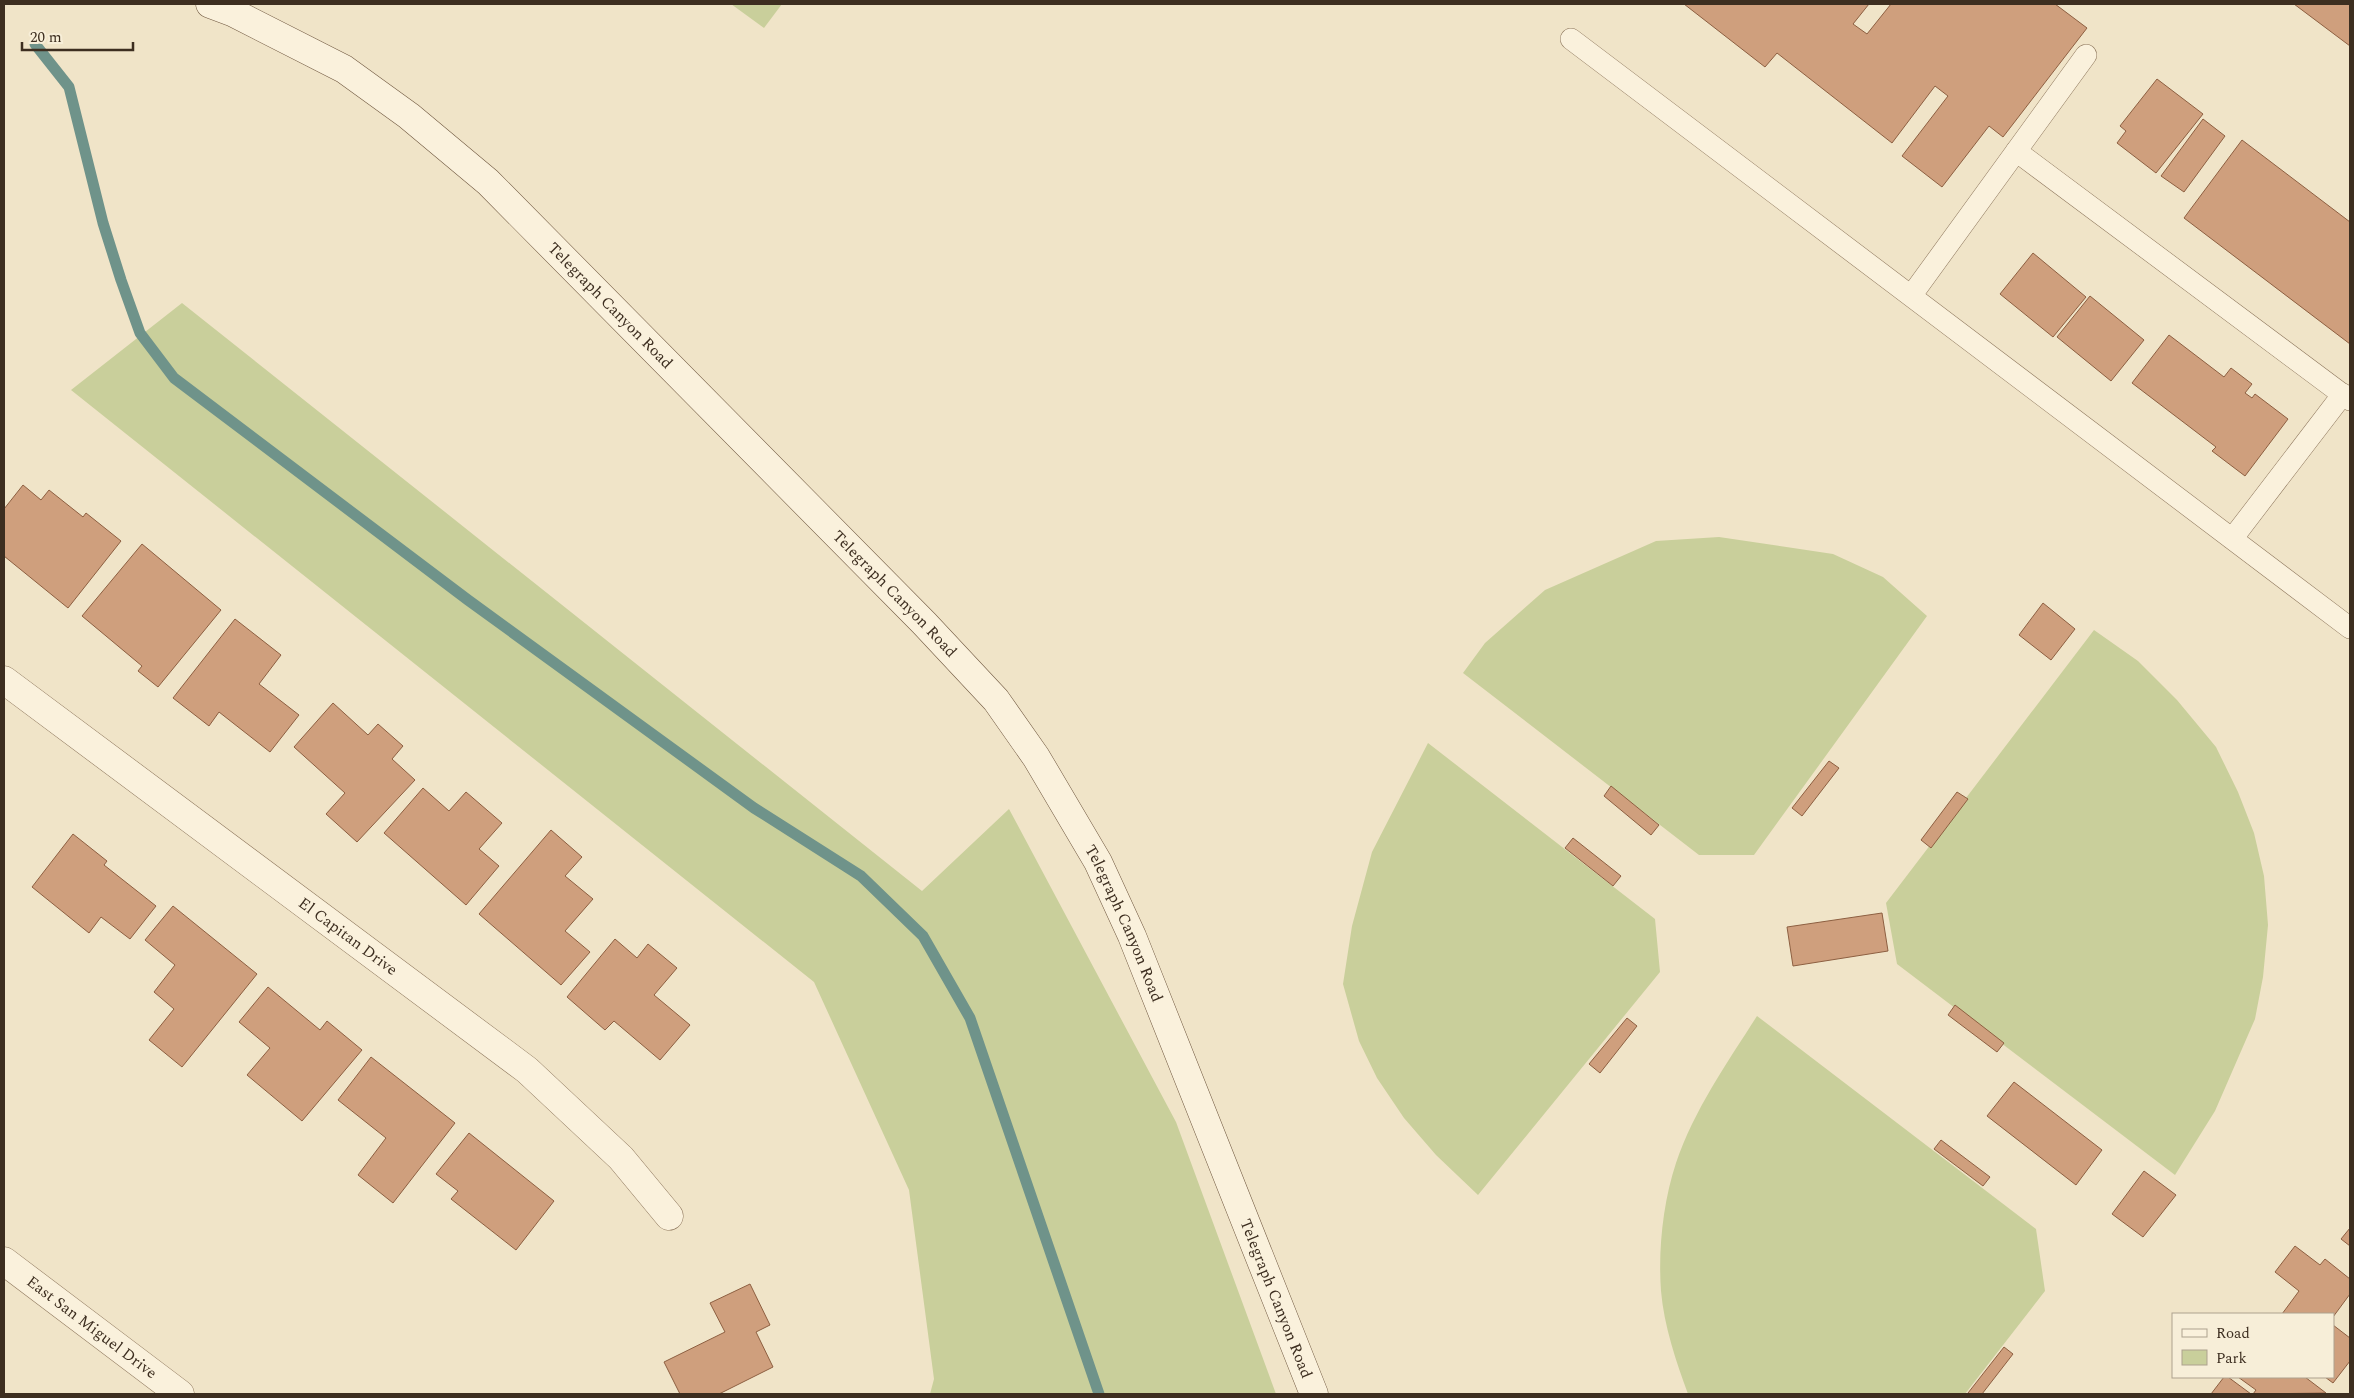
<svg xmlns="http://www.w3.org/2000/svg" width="2354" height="1398" font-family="Spectral,serif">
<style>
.green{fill:#c9cf9b}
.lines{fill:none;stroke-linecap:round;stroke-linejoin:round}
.stream{stroke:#6f938a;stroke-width:11}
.building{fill:#cf9f7d;stroke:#8d5f41}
.lane-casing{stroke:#8d765c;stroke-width:22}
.street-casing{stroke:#8d765c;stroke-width:29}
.secondary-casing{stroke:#6f573f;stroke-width:29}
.lane{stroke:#faf1dc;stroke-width:21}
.street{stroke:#faf1dc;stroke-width:28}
.secondary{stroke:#faf1dc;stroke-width:28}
.labels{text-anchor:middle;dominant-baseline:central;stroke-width:4;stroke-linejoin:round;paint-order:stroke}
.street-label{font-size:16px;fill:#3d2e20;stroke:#f7eed8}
</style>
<rect width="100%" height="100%" fill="#f0e4c8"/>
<path class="green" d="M731,4H782L764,28Z
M182,303L922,891L1009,809L1176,1122L1276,1394H930L934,1379L909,1190L814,982L71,390Z
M1719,537L1833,554L1883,577L1927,616L1754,855H1699L1463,673L1485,643L1545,590L1656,541Z
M2094,630L2138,661L2177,700L2216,747L2238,792L2254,833L2264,876L2268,925L2263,977L2255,1019L2215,1111L2175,1175L1897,964L1886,903Z
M1428,743L1655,919L1660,972L1478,1195L1436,1155L1404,1118L1377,1078L1359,1041L1343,984L1352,926L1372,852Z
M1757,1016L2036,1229L2045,1291L1965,1394H1688C1676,1361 1664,1326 1661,1291C1658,1250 1663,1202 1676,1163C1694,1110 1727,1063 1757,1016Z"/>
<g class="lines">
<path class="stream" d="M35,44L69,87L103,223L121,280L140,333L174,378L468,600L754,808L861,876L923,936L970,1018L1099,1394"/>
</g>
<path class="building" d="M1684,4H1869L1853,24L1867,34L1891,4H2055L2087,28L2003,137L1989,126L1942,187L1902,156L1948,96L1935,86L1892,143L1777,53L1765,67Z
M2294,4H2350V46Z
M2157,79L2203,114L2156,173L2117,143L2126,131L2120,126Z
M2203,119L2225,136L2184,192L2161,176Z
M2242,140L2350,222V344L2184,218Z
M2033,253L2086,297L2053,337L2000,294Z
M2090,296L2144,340L2111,381L2057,337Z
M2169,335L2224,377L2231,368L2252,384L2245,393L2252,398L2255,394L2288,419L2245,476L2212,451L2216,447L2132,383Z
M23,485L41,500L49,490L83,517L86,513L121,541L68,608L4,556V509Z
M142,544L221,610L158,687L138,671L142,666L82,616Z
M2043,603L2075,629L2051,660L2019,635Z
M235,619L281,655L259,684L299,715L270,752L219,712L209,726L173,698Z
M333,703L368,735L378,724L403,746L392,759L415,780L357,842L326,814L345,793L294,747Z
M1829,761L1839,768L1802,816L1792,808Z
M1611,786L1659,825L1651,835L1604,796Z
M423,788L449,811L466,792L502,823L479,849L499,866L466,905L384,833Z
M1957,792L1968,799L1931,848L1921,840Z
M551,830L582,857L565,876L593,899L565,931L590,952L561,985L479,914Z
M73,834L107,861L104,865L156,906L130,939L101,917L89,933L32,887Z
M1573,838L1621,876L1613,886L1565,848Z
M173,906L257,974L182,1067L149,1040L174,1009L154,992L175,965L145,940Z
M1882,913L1888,951L1793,966L1787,927Z
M615,939L637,958L648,944L677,968L654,995L690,1025L660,1060L614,1021L605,1030L567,997Z
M268,987L320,1030L327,1021L362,1050L302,1121L247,1075L270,1048L239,1022Z
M1955,1005L2004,1043L1997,1052L1948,1015Z
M1627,1018L1637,1026L1600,1073L1589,1064Z
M371,1057L455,1123L393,1203L358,1175L386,1138L338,1100Z
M2014,1082L2102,1150L2076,1185L1987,1116Z
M469,1133L554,1201L516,1250L451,1199L458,1191L436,1174Z
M1941,1140L1990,1177L1983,1186L1934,1149Z
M2144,1171L2176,1195L2143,1237L2112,1214Z
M2350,1228V1246L2341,1239Z
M2295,1246L2320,1265L2325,1259L2350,1279V1294L2333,1317V1314H2282L2299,1291L2275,1272Z
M750,1284L770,1325L756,1332L773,1367L719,1394H680L664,1362L725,1332L710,1303Z
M2333,1325L2350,1338V1361L2333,1383L2325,1377H2333Z
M2004,1347L2013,1354L1982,1394H1970L1968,1393Z
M2224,1377H2228L2251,1394H2211Z
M2238,1377H2305L2326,1393L2253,1394L2256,1390Z"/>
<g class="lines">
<g class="lane-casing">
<path id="lane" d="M1571,39L2350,628
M2016,151L2350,400
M1911,296L2086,55
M2232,539L2343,394"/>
</g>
<g class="street-casing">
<g id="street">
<path id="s1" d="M4,680L527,1070L621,1158L669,1216"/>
<path id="s2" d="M4,1261L180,1394"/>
</g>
</g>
<g class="secondary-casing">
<g id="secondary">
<path id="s3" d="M210,4L234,13L344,69L409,116L488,182L924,623L996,700L1036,757L1098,862L1132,936L1314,1394"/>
</g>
</g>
<use href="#lane" class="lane"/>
<use href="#street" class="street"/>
<use href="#secondary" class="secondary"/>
</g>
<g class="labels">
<g class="street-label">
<text stroke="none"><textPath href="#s3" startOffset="506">Telegraph Canyon Road</textPath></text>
<text stroke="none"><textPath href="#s3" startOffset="911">Telegraph Canyon Road</textPath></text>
<text stroke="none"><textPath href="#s3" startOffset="1316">Telegraph Canyon Road</textPath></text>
<text stroke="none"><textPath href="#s1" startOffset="429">El Capitan Drive</textPath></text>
<text stroke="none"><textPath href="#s3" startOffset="1721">Telegraph Canyon Road</textPath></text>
<text stroke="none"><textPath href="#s2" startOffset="110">East San Miguel Drive</textPath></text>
</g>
</g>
<rect width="2354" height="1398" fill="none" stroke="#3d2e20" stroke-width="10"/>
<rect x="2172" y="1313" width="162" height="65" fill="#f7eed8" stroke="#ada18e"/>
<rect x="2182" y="1329" width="25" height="8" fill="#faf1dc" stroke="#ada18e"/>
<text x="2216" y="1338" font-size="15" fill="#3d2e20">Road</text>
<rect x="2182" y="1350" width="25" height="15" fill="#c9cf9b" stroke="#ada18e"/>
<text x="2216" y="1363" font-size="15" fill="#3d2e20">Park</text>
<path d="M22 42v8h111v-8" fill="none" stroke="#3d2e20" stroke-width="2.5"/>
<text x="30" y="42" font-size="15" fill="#3d2e20" stroke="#f7eed8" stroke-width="4" paint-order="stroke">20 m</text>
</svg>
